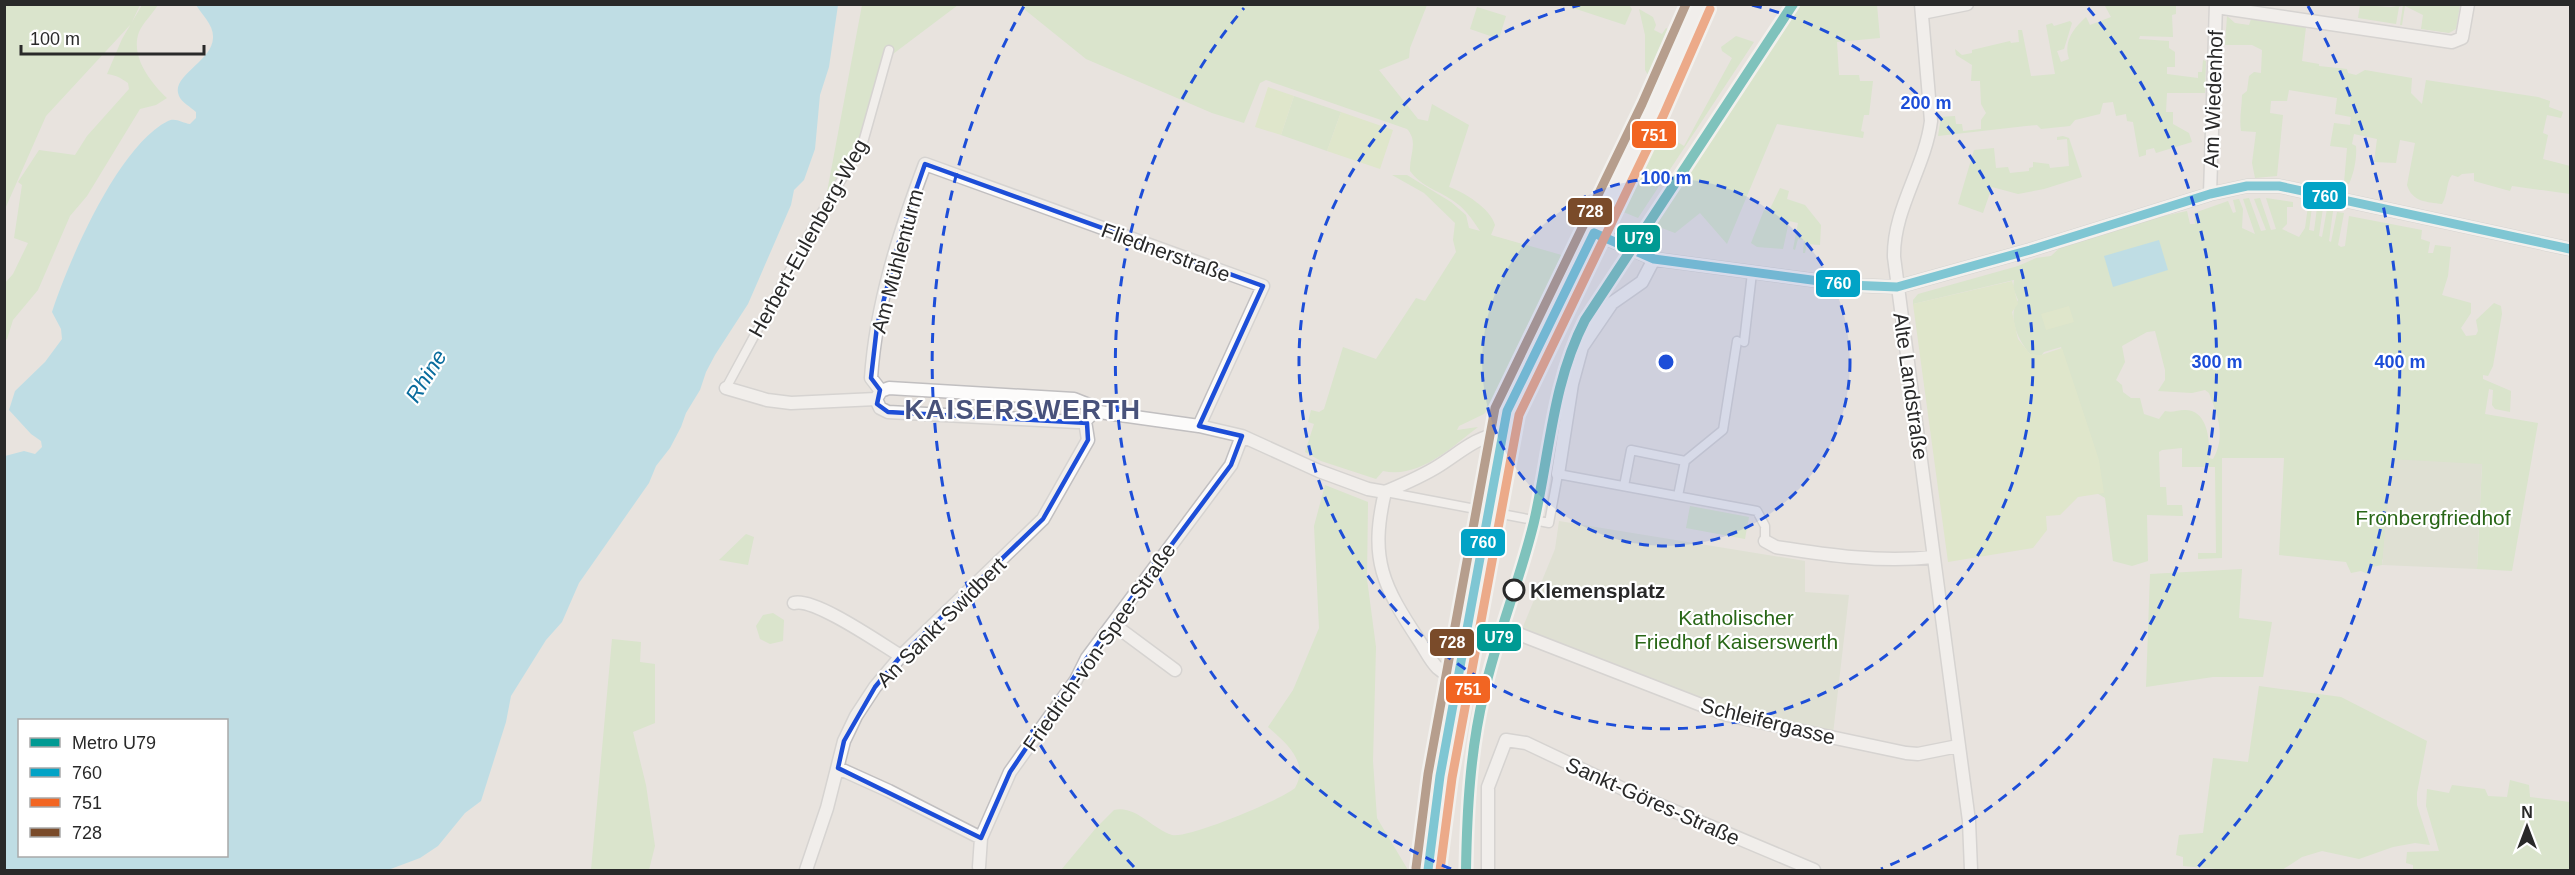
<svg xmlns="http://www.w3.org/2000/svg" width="2575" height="875" font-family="Helvetica,sans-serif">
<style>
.green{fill:#c9e4b5;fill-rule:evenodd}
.cemetery{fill:#d4dcc5}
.pitch{fill:#d5e8b3}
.water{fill:#8ed6ec;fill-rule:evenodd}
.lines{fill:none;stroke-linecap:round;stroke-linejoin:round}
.pedestrian-casing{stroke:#c1bfc0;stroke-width:11}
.minor-casing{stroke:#c1bfc0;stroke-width:15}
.secondary-casing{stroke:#c1bfc0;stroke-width:20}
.pedestrian{stroke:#fcfbfa;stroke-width:8}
.minor{stroke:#fcfbfa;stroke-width:12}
.secondary{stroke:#fcfbfa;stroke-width:16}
.bus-1-casing{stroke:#fff;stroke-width:14}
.bus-2-casing{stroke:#fff;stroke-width:14}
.bus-3-casing{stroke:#fff;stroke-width:14}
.bus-1{stroke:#02a3c6;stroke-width:9}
.bus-2{stroke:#f26522;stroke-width:9}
.bus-3{stroke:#7a4b2a;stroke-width:9}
.metro-1-casing{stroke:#fff;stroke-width:15}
.metro-1{stroke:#009a93;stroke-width:10}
.marked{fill:none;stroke:#1d4ed8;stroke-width:4.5;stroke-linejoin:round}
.ring{fill:none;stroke:#1d4ed8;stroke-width:3;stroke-dasharray:10 8}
.stop-dot{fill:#fff;stroke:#292929;stroke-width:3}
.labels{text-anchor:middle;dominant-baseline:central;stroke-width:4.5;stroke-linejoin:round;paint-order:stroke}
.street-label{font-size:21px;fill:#292929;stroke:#fff}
.park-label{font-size:21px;fill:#296717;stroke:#fff}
.stop-label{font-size:21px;font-weight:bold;fill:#292929;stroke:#fff;text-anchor:start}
.water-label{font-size:22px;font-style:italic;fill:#096c9d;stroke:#fff}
.district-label{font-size:27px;font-weight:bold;letter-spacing:1.5px;fill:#48527b;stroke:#fff}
.centre{fill:#1d4ed8;stroke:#fff;stroke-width:3}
.ring-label{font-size:18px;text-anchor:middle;font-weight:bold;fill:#1d4ed8;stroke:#fff;stroke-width:4.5;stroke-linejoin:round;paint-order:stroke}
.line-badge{stroke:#fff;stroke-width:2}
.badge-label{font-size:16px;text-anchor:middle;font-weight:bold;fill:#fff}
</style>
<rect width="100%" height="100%" fill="#e8e3de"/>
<path class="green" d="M5,4L140,5L131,24L46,116L5,209Z
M1819,4L1877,5L1880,38L1837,42L1839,75H1859L1860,81H1873L1869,115H1864L1861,131L1864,132L1863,138L1777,124L1727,244L1700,213L1675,233L1654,225L1800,5Z
M2108,4L2176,5V14L2172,15L2173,37L2140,36L2139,39L2169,41V48L2175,52V67H2167V74L2198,78V72H2202L2203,60L2206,61L2205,93H2167L2166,112H2173V124L2189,133L2192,142L2156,153L2154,148L2146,150V155L2139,157L2133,122L2127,121L2126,114L2116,116L2113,102L2103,103L2100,114L2075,120L2070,126L2041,129L2037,125L2026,126L1938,136L1941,117L1955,116L1956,124H1962L1963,131L1981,129V120L1986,113L1981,104L1980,81H1971L1972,65L1956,55L1955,49L1962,55L1972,53V50L2010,41L2011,43L2019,42L2018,30H2022L2031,76L2055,74L2046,25L2052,23L2054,26L2070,21L2072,23L2064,49L2057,51L2061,62L2069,59C2063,41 2074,28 2086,17L2090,25L2111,17L2105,6Z
M142,5H158C153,13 143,23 139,32C130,56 150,82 167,98L156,105L140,109L87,196L70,216L38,290L13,320L7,339L5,340V283L13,274L28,243L14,238L22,185L18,182L39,150L75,155L87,136L129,89L128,83C121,78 116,75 107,74L122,39Z
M862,5H958L885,60L860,143L833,192H827Z
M1019,5H1427L1410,48L1409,58L1379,70L1418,119L1428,121L1432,104L1469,125L1449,187C1464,192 1491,209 1495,225L1491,235L1565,256L1494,402L1484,414L1459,426L1457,430L1478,427C1452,447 1419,479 1383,471L1376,479L1321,461L1305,452L1314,424L1308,422L1311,410L1319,412L1324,409L1343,347L1376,359L1416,298L1425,301L1456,252L1453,240L1455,223L1424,193L1392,175H1407L1451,202L1466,215L1469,228L1480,231C1472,219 1465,208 1452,200C1437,190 1421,186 1410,171C1409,156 1419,142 1407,129L1266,80L1260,83L1244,123L1212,113L1086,59Z
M1569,5H1629L1632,9L1625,25L1570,7Z
M2402,5H2460L2456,29L2449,33L2421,29L2423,15L2405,6L2402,25H2400L2403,5L2399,7L2396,24L2358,18L2360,5L2391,7Z
M1477,7L1506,16L1499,39L1470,29Z
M1639,9L1653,17L1656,25L1654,30L1662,34L1666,28L1668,29L1648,75L1645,70V35Z
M2227,16L2235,23L2249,25L2251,19L2254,18L2306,27L2302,61L2319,64V66L2347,69L2348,73L2356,75L2365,70L2412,78L2411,93L2422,104L2426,80L2538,97L2550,101L2549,107L2563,112L2561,118L2547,115L2543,133L2548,135L2543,159L2570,166V194L2512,186L2510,191L2474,181V173L2462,174L2458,177L2452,175C2446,182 2448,194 2442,204C2427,202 2412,202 2407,185L2415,143L2400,140L2396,163L2374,162L2377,139L2354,134L2352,144L2356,146C2357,158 2354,173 2349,184L2344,183L2347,148L2330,146L2334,123L2350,125L2351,117L2335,114L2337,98L2289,90L2287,101H2271L2270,113L2283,115L2277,176L2255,178L2252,163L2256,132L2241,131C2239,118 2242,107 2242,95L2247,91L2249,76L2254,72L2261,73L2262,50L2252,45H2225Z
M1736,36L1754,42L1638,218L1616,209L1649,130L1654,128L1666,136L1662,144L1671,149L1676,141L1684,146L1732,58L1722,51L1721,47Z
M1294,96L1341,112L1327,151L1281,135Z
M2063,136L2069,138L2082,177L2044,189L2018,194L1992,187L1983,213L1958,204L1974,150L1994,148L1996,168L2008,167L2010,173L2029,171V168L2033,167V162L2049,164L2050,168L2069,166L2067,139L2057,140V137Z
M1780,188L1789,191L1787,199L1805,205L1821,225L1820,245L1807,244L1805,253H1803L1804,240L1798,239L1795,250L1793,249L1798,223L1789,221L1783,249L1757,247L1751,243L1764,210L1769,211Z
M2249,198L2261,231L2266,230L2254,199L2260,198L2271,230L2276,229L2266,198L2293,202V207H2287V224L2282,229L2299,237L2305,228L2308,206L2312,207L2309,230L2314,231L2317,208H2323L2319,236L2322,237L2327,209L2333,211L2329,241L2331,242L2337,212L2344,213L2338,245L2341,247L2345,246L2349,216L2422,230L2421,239L2430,242L2428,253H2433L2435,245L2451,247L2448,276L2442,295L2471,303V313L2461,328L2466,336L2476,335L2478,331L2476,320L2494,303L2501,306L2502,314L2493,366L2488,376L2483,375V379L2511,391L2510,412L2495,409L2492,405L2493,390L2489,389L2485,414L2538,423L2512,571L2477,569L2482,465L2479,464L2382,560V565L2372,567L2368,574L2361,571L2351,573L2346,562L2279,555L2284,458H2222V558L2198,559V553H2216L2215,467H2182V448L2162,450L2159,452L2160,487H2166L2167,505H2182L2183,516L2147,515L2148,561L2132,566L2113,561L2105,498L2095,492L2089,431L2061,347L2044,352L2041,356L2030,354C2018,340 2007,317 2018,300L2013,288L2014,280L1913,304V300L1918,294L2018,266L2036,258L2051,256L2065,243L2114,231L2115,227L2139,223L2140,221L2187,211L2190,224H2195L2194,213L2228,201L2233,213L2236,212L2233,200L2239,199L2243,209L2242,228L2255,234L2243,199ZM2155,331L2165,370V380L2158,391L2192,393L2205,390L2209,393C2218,416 2226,436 2213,459L2209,458C2210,441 2208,410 2185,410C2177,410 2173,413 2165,411L2159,419L2144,414L2140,398H2131L2123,392L2122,385L2116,380L2125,362L2122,346L2147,332Z
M1325,485L1368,502L1367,579L1376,647L1373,761L1377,818L1408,870H1061L1096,828L1114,810C1136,805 1152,829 1172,835C1188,839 1281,800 1295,788C1310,762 1285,742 1268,727L1293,690L1319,628L1314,526Z
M1690,506L1749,517L1745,539L1686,528Z
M746,534L754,537L748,565L719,560Z
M2242,569L2239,618L2272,622L2263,677H2213L2146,687L2150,574Z
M773,613L784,620L783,641L770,644L760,639L756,626L763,615Z
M612,639L641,642L640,662L655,664V723L633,732L646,785L655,846L649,870H591Z
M2259,686L2341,697L2427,741L2417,793V805L2430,845L2415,843L2393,847L2359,859L2322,851L2302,857L2282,870H2227L2183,866V857L2176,855L2179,835L2203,833L2213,758L2248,762Z
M2510,780L2529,785L2530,797L2570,802V870H2413V865L2406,863L2407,852L2439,851L2426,806L2427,789L2449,793L2452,785L2485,789L2488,796L2507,797Z"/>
<path class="cemetery" d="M2391,459L2482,464L2477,569L2382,565Z
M1559,521L1805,561V592L1849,595L1833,734L1697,698L1522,629L1555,549Z"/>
<path class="pitch" d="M1268,87L1294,96L1281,135L1255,127Z
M1341,112L1393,130L1380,169L1327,151Z
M2012,281L2018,304L2012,312L2018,339L2030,354L2041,355L2062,348L2099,460L2104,493L2078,497L2060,515L2046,516L2047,530L2033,548L1948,562L1913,304Z
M2069,306L2074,322L2046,330L2041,314Z"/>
<path class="water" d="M196,5H838L829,67L820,95L815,149L804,180L794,190L791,205L748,304L715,355L706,372L700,390L686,413L681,427L670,448L656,466L649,483L579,583L562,622L546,640L511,696L506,722L481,801L465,813L438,846L420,858L388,870H5V456L24,451L35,454L42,447L41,441L31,434L9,410L15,391L45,362L62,339L61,329L52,312C69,260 118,146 168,121C175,117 183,123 190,124L196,118V112C191,107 182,103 179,96C170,76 212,62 213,38C214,25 202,15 196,5ZM20,720H226V856H20Z
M2159,240L2168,270L2113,287L2104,256Z"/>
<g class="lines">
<g class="pedestrian-casing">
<path id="pedestrian" d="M1744,342L1752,273
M726,388L817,220L862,146L889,50
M1685,461L1723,430L1737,341
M1624,486L1631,450L1685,461L1678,496
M1386,492L1549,523L1558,474L1757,511L1765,526V541"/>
</g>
<g class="minor-casing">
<path id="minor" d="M1921,4L1931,121C1925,168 1893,209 1894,257L1969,821L1971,870
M2216,7L2452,42L2462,38L2468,4
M1922,13L1967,4
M2210,194L2216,4
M1594,233L1654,259L1849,285L1897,287L2030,250L2210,194L2247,186H2279L2570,249
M726,388L767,400L791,403L876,399
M881,391L871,378C876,304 899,233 925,164L1263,286L1199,426
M876,399L881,391L889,388L1074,399L1089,405L1092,411L1199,426L1242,436L1319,471L1368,489L1385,492
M876,399L880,408L888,412L1077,422L1085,421L1090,416
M1558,474L1572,384L1582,347L1612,303L1642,282L1654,259
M1385,492C1369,560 1383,586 1420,642C1432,661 1435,673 1458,677
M1385,492C1404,484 1423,476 1440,465C1463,450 1475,438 1503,432
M1765,541L1776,547C1828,555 1881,563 1933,557
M794,603C814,597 881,644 901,656
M1113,624L1175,670
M1516,633L1727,715L1906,753L1918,754L1958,746
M838,768L889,791L981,838
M979,867L981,838L1010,772L1076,680L1087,658L1231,465L1242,436
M806,870L827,808L844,741L856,716L875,687L901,656L1043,519L1088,440L1085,421
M1488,870V787L1506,740L1526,743L1636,795L1814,870"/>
</g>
<g class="secondary-casing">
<path id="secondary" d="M1428,870L1440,776L1507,411L1653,109L1699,4"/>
</g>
<use href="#pedestrian" class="pedestrian"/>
<use href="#minor" class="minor"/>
<use href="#secondary" class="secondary"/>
<g class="bus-1-casing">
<path id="bus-1" d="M1594,233L1654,259L1849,285L1897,287L2030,250L2210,194L2247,186H2279L2570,249
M1428,870L1440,776L1507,411L1594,233"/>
</g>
<g class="bus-2-casing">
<path id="bus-2" d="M1440,870L1452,778L1519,415L1664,114L1710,9"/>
</g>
<g class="bus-3-casing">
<path id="bus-3" d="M1416,868L1428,774L1495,408L1642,104L1686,4"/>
</g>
<use href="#bus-1" class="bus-1"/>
<use href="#bus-2" class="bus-2"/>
<use href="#bus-3" class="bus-3"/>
<g class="metro-1-casing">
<path id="metro-1" d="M1466,870C1467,811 1470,751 1484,693C1497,635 1520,580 1534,522C1550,453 1552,384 1585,320L1793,4"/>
</g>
<use href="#metro-1" class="metro-1"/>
</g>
<path d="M0 0H2575V875H0ZM925,164L1263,286L1199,426L1242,436L1231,465L1087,658L1010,772L981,838L838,768L844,741L875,687L901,656L1043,519L1088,440L1087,423L888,412L877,404L880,390L871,378L877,326L902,230Z" fill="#e8e3de" fill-opacity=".55" fill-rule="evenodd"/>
<path class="marked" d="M925,164L1263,286L1199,426L1242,436L1231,465L1087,658L1010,772L981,838L838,768L844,741L875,687L901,656L1043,519L1088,440L1087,423L888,412L877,404L880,390L871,378L877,326L902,230Z"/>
<circle cx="1666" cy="362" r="184" fill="#1d4ed8" fill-opacity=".12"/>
<g class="ring">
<circle cx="1666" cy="362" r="184"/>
<path d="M1752 5A367 367 0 1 1 1580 5"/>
<path d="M1451 869A551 551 0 0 1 1244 8M2088 8A551 551 0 0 1 1881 869"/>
<path d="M1134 867A734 734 0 0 1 1024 6M2308 6A734 734 0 0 1 2198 867"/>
</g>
<circle class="stop-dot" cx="1514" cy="590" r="10"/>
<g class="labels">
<g class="street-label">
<text transform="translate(2213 99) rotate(-88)">Am Wiedenhof</text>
<text transform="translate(808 238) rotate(-61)">Herbert-Eulenberg-Weg</text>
<text transform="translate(1166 252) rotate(20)">Fliednerstraße</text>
<text transform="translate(897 261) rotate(-75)">Am Mühlenturm</text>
<text transform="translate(1911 386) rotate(82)">Alte Landstraße</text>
<text transform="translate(941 622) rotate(-45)">An Sankt Swidbert</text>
<text transform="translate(1099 647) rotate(-55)">Friedrich-von-Spee-Straße</text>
<text transform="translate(1768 721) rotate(14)">Schleifergasse</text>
<text transform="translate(1653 801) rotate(24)">Sankt-Göres-Straße</text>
</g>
<g class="park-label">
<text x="2433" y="517">Fronbergfriedhof</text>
<text x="1736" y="617">Katholischer<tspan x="1736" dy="24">Friedhof Kaiserswerth</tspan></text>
</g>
<g class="stop-label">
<text x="1530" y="590">Klemensplatz</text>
</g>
<g class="water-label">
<text transform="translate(426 376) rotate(-58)">Rhine</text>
</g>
<g class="district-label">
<text x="1023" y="410">KAISERSWERTH</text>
</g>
</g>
<circle cx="1666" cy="362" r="9" class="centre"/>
<g class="ring-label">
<text x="1926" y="109">200 m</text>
<text x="1666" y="184">100 m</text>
<text x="2217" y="368">300 m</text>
<text x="2400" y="368">400 m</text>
</g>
<g class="line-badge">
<rect x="1631" y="120" width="46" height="29" rx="6" fill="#f26522"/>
<rect x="2302" y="181" width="45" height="29" rx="6" fill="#02a3c6"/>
<rect x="1567" y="197" width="46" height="29" rx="6" fill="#7a4b2a"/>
<rect x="1616" y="224" width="45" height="29" rx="6" fill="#009a93"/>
<rect x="1815" y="269" width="46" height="29" rx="6" fill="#02a3c6"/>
<rect x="1460" y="528" width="46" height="29" rx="6" fill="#02a3c6"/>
<rect x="1476" y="623" width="46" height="29" rx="6" fill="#009a93"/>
<rect x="1429" y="628" width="46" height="29" rx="6" fill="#7a4b2a"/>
<rect x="1445" y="675" width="46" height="29" rx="6" fill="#f26522"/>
</g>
<g class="badge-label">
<text x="1654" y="141">751</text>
<text x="2325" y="202">760</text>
<text x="1590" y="217">728</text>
<text x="1639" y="244">U79</text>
<text x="1838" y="289">760</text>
<text x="1483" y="548">760</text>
<text x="1499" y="643">U79</text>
<text x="1452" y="648">728</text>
<text x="1468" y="695">751</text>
</g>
<rect width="2575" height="875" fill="none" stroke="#292929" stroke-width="12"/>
<rect x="18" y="719" width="210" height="138" fill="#ffffff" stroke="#a9a9a9" stroke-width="1.5"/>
<rect x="30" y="738" width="30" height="9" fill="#009a93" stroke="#a9a9a9" stroke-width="1.5"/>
<text x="72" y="749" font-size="18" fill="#292929">Metro U79</text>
<rect x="30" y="768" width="30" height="9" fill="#02a3c6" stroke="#a9a9a9" stroke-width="1.5"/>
<text x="72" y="779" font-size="18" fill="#292929">760</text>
<rect x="30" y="798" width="30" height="9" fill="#f26522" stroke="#a9a9a9" stroke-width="1.5"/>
<text x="72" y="809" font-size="18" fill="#292929">751</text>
<rect x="30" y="828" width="30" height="9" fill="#7a4b2a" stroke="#a9a9a9" stroke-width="1.5"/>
<text x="72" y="839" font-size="18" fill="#292929">728</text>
<g transform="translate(2527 827)" stroke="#ffffff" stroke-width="4.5" paint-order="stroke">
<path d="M0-4.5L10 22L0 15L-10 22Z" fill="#292929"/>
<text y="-9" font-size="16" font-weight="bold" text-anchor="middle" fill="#292929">N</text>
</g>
<path d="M21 45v9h183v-9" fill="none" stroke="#292929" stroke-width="3"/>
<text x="30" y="45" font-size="18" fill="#292929" stroke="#ffffff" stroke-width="4.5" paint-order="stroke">100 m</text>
</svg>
